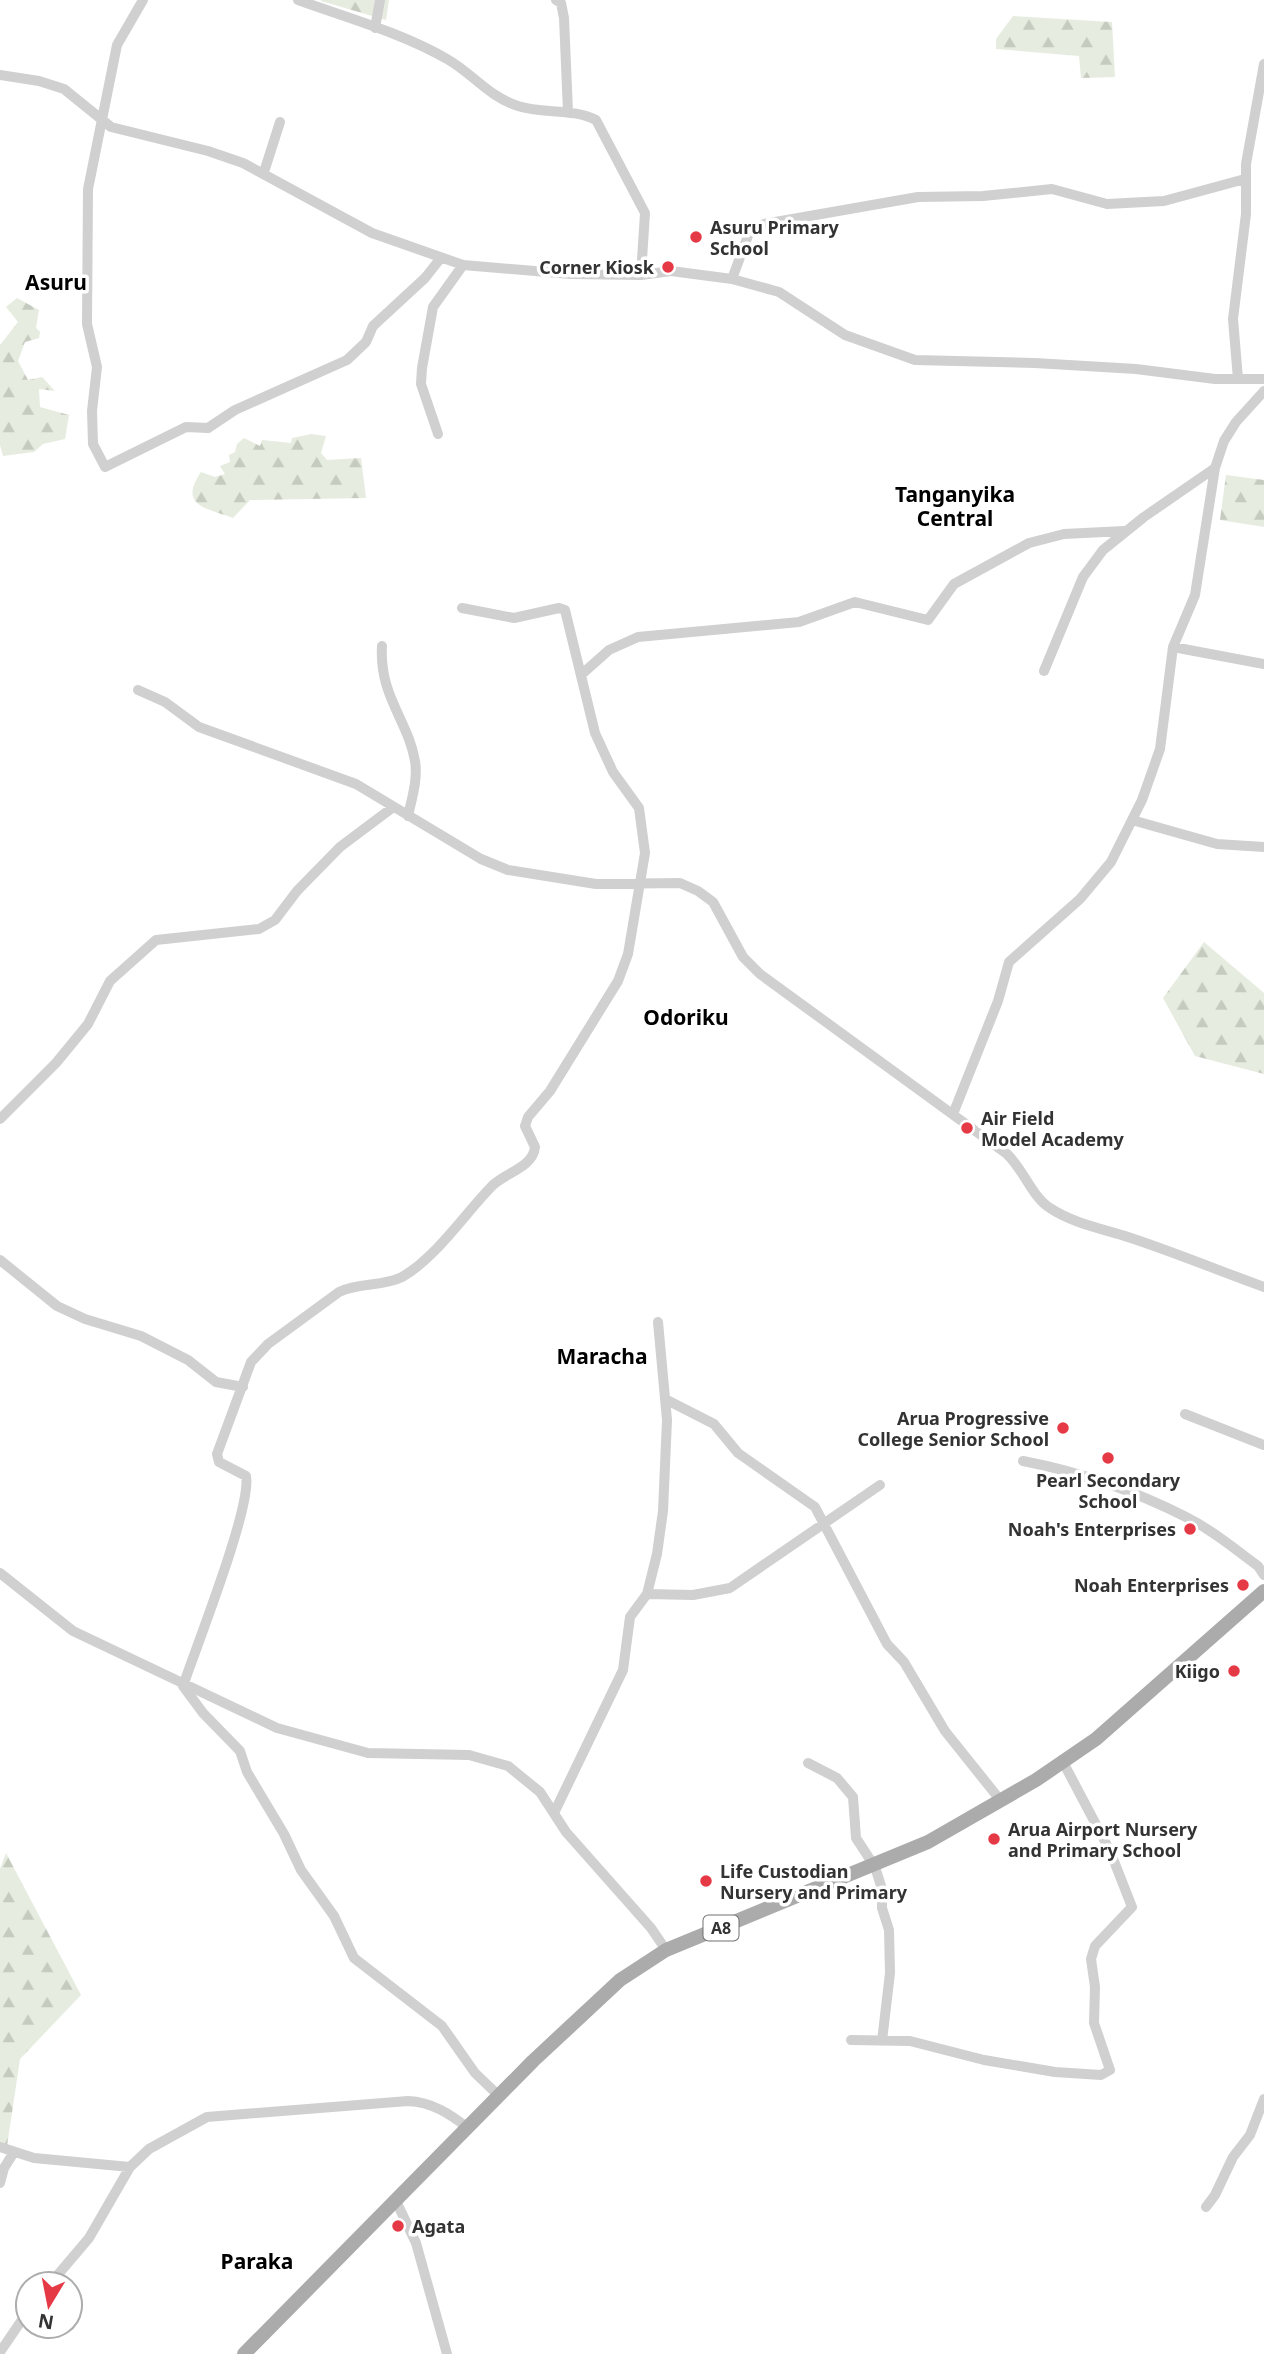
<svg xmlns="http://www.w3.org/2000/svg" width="1264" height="2354" font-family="'Noto Sans',sans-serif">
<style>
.forest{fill:url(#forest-firs)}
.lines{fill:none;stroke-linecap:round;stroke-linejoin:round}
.minor{stroke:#d0d0d0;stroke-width:10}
.major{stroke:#ababab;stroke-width:14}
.poi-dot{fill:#e63946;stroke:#fff;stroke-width:2.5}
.labels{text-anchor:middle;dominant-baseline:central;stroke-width:7;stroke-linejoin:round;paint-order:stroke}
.shield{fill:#fff;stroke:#707070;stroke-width:2}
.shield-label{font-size:16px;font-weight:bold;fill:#333}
.poi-label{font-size:18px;font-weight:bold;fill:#333;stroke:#fff;text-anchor:start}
.quarter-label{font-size:21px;font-weight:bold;fill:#000;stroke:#fff}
</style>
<defs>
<pattern id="forest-firs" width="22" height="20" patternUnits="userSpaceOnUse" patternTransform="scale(1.75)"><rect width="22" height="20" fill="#e6ecdf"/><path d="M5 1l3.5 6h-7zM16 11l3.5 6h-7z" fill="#c6cbc0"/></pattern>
</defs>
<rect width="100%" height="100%" fill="#fff"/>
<path class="forest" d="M389,0L386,20L321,1V0Z
M1013,16L1112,22L1115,77L1081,78L1079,56L996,49V39Z
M17,298L39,310L36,328L40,332L39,338L25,342L18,361L28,380L42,377L55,391L39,389L40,407L69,415L65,439L43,444L34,452L3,456L0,445V345L18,322L6,307Z
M311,434L326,436L321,453L327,460L361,458L366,498L250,500L233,518C206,508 178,506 201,472L215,477L225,474L220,466L230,462L229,455L235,452L237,444L244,438L260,446L262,440L291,443L292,438Z
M1226,475L1264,480V527L1220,520Z
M1204,942L1264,993V1074L1195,1056L1163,998Z
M6,1853L81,1995L20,2059L7,2146L0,2144V1869Z"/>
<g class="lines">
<path class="minor" d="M143,0L117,45L88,189L87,324L97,367L92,411L93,444L105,467L186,427L208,428L235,410L347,360L366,342L373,326L425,278L440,259
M298,0C348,18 402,33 447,59C472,73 489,97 518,106C543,114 572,108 596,120L645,213L641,275
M556,0L561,3L564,18L568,112
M375,28L380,0
M0,75L39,81L64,89L111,127L208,151L243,163L372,233L463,265L571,274L641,275L671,271L732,279L779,292L845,335L915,360L1035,363L1136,369L1215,379H1264
M264,172L280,122
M732,279L749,233L764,224L918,197L983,196L1052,189L1107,204L1164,201L1245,179
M1238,379L1233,319L1246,214V164L1264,64
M438,434L421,384L422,368L433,307L463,265
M462,608L514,618L559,608L565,610L595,733L613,772L639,808L645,853L628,954L618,981L550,1091L528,1117L525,1126L535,1147C533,1167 507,1172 493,1185C466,1212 435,1259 402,1277C382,1287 360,1282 339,1292L268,1344L251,1362L217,1454L219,1462L246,1476C252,1507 196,1647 183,1686L203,1713L240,1751L247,1772L284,1834L301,1870L334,1916L354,1958L442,2026L475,2073L499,2096
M382,646C379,696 408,720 415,761C418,779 412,798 408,816
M1173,647L1195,595L1215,468L1224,441L1236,422L1264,391
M1044,671L1083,577L1103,550L1144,517L1215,468
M582,674L609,650L638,637L799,622L855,602L928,620L954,584L1029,543L1064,534L1124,531
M138,690L165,702L199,727L356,784L481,859L508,870L596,884L680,883L698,891L713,902L743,957L760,974L1007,1154C1024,1170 1032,1197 1050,1208C1074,1224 1104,1229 1131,1238C1176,1253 1220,1271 1264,1287
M1132,820L1217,844L1264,847
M953,1114L998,1001L1009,962L1080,899L1111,862L1142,800L1160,749L1173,647L1264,664
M0,1119L56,1063L88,1024L110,981L156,940L259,929L275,920L297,891L340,847L392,808
M0,1260L57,1306L85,1319L141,1336L188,1360L216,1382L243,1387
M665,1399L714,1424L738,1453L815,1507L887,1644L904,1662L945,1731L1001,1801
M1185,1414L1264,1445
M1023,1461C1080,1472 1135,1491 1186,1517C1212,1530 1235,1549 1258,1566L1264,1575
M0,1573L73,1631L277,1728L368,1753L469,1755L508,1766L540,1792L566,1832L651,1928L666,1950
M647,1594L693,1595L730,1588L880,1485
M808,1763L837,1778L853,1797L856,1838L875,1867L882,1889V1908L889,1930L890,1973L882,2041
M554,1813L623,1670L630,1617L647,1594L657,1554L663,1511L667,1420L658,1322
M851,2040L910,2041L984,2060L1055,2072L1101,2075L1110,2070L1094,2023L1095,1987L1091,1959L1095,1946L1132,1907L1110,1851L1063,1762
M0,2147L34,2158L130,2167L149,2149L207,2117L408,2101C432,2102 450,2114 468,2128
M0,2183L4,2168L14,2152
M396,2201L416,2243L447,2354
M1206,2207L1215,2195L1233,2157L1250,2135L1264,2099
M50,2284L89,2238L130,2167
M0,2352L28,2311"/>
<path class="major" d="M244,2354L533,2061L620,1980L666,1950L928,1842L1036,1780L1096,1739L1264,1591"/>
</g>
<g class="poi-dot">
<circle cx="696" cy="237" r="7"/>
<circle cx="668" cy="267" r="7"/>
<circle cx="967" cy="1128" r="7"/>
<circle cx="1063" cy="1428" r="7"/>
<circle cx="1108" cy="1458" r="7"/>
<circle cx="1190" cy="1529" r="7"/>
<circle cx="1243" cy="1585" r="7"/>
<circle cx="1234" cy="1671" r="7"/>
<circle cx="994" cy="1839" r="7"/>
<circle cx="706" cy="1881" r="7"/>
<circle cx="398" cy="2226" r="7"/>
</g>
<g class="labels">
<rect class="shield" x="703.5" y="1915.5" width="35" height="25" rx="5"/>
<g class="shield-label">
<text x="721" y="1928">A8</text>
</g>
<g class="poi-label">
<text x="710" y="227">Asuru Primary<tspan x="710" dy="21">School</tspan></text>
<text x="654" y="267" text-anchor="end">Corner Kiosk</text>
<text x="981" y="1118">Air Field<tspan x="981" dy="21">Model Academy</tspan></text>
<text x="1049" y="1418" text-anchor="end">Arua Progressive<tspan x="1049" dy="21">College Senior School</tspan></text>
<text x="1108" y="1480" text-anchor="middle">Pearl Secondary<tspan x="1108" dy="21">School</tspan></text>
<text x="1176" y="1529" text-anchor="end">Noah's Enterprises</text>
<text x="1229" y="1585" text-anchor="end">Noah Enterprises</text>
<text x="1220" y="1671" text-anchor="end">Kiigo</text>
<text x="1008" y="1829">Arua Airport Nursery<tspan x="1008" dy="21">and Primary School</tspan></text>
<text x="720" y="1871">Life Custodian<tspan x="720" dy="21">Nursery and Primary</tspan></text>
<text x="412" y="2226">Agata</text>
</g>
<g class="quarter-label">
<text x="56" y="282">Asuru</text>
<text x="955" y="494">Tanganyika<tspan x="955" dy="24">Central</tspan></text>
<text x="686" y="1017">Odoriku</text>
<text x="602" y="1356">Maracha</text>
<text x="257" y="2261">Paraka</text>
</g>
</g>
<g transform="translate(49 2305) rotate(190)"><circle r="33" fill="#ffffff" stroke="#adadad" stroke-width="2"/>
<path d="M0-5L12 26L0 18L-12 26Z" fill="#e63946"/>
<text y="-10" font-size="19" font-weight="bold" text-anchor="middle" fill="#333333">N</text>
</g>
</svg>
